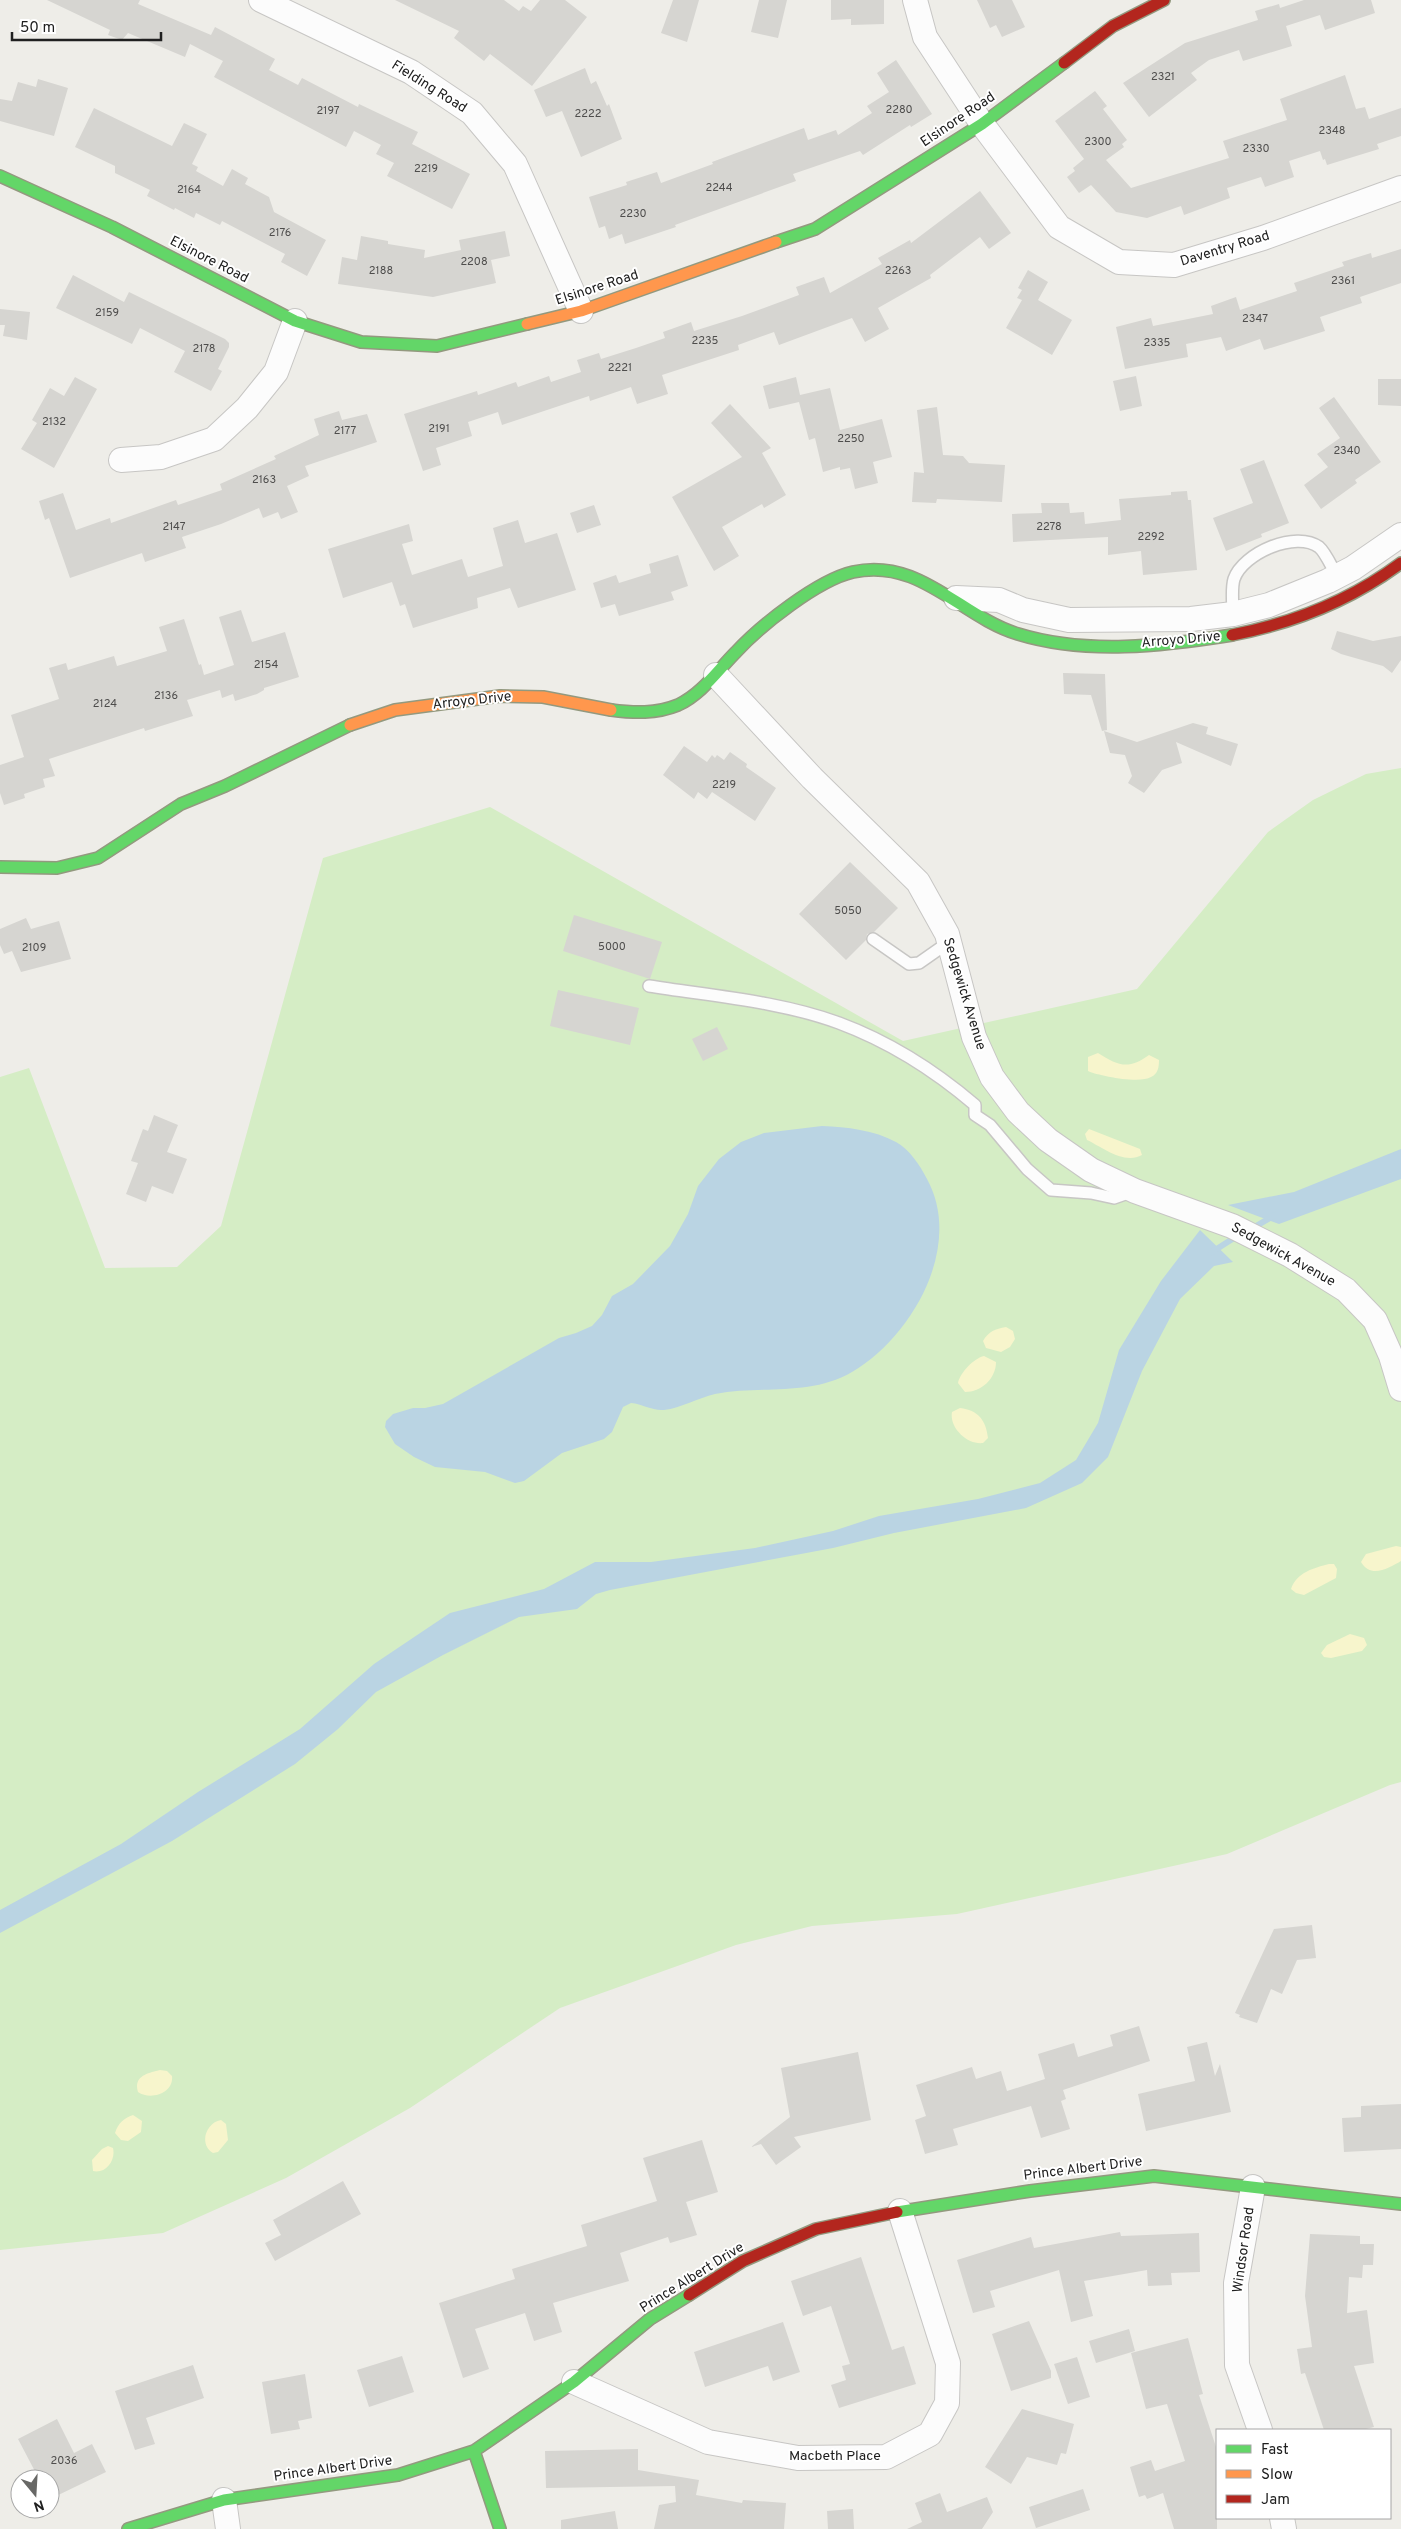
<svg xmlns="http://www.w3.org/2000/svg" width="1401" height="2529" font-family="Overpass,sans-serif">
<style>
.grass{fill:#d5edc5}
.sand{fill:#f7f5cc}
.water{fill:#bad4e3}
.lines{fill:none;stroke-linecap:round;stroke-linejoin:round}
.stream{stroke:#bad4e3;stroke-width:6}
.building{fill:#d6d5d1}
.lane-casing{stroke:#c7c6c4;stroke-width:14}
.street-casing{stroke:#c7c6c4;stroke-width:26}
.fast-casing{stroke:#93997f;stroke-width:14}
.slow-casing{stroke:#93997f;stroke-width:14}
.jam-casing{stroke:#93997f;stroke-width:14}
.lane{stroke:#fcfcfc;stroke-width:11}
.street{stroke:#fcfcfc;stroke-width:24}
.fast{stroke:#63d668;stroke-width:11}
.slow{stroke:#ff974d;stroke-width:11}
.jam{stroke:#b3261e;stroke-width:11}
.labels{text-anchor:middle;dominant-baseline:central;stroke-width:4;stroke-linejoin:round;paint-order:stroke}
.number-label{font-size:11px;fill:#4e4d4c}
.street-label{font-size:14px;fill:#202020;stroke:#fff}
</style>
<rect width="100%" height="100%" fill="#eeede8"/>
<path class="grass" d="M1401,768V1782L1390,1785L1227,1854L957,1914L812,1926L736,1945L560,2008L410,2108L286,2178L163,2233L0,2250V1077L29,1068L105,1268L177,1267L221,1226L323,858L490,807L903,1041L1137,989L1268,832L1313,800L1366,774Z"/>
<path class="sand" d="M1098,1053C1118,1066 1129,1070 1149,1055L1159,1060C1159,1067 1158,1074 1151,1077C1140,1084 1099,1076 1088,1071V1057Z
M1089,1129L1140,1149L1142,1155C1124,1165 1102,1147 1087,1140L1085,1134Z
M1006,1327L1013,1331L1015,1339L1010,1347L1001,1352L986,1348L983,1341C989,1331 995,1329 1006,1327Z
M984,1356L996,1362C996,1379 981,1392 965,1392L958,1383C960,1373 974,1358 984,1356Z
M960,1408C978,1410 986,1420 988,1438L983,1443C968,1445 949,1428 952,1412Z
M1396,1546L1401,1547V1561C1389,1568 1371,1579 1361,1562L1366,1554Z
M1329,1564H1334L1337,1569L1336,1578L1304,1595L1296,1593L1291,1589C1297,1572 1314,1568 1329,1564Z
M1350,1634L1364,1638L1367,1645L1362,1651L1331,1658L1324,1657L1321,1653L1327,1645Z
M160,2070L167,2071L172,2076C174,2093 151,2101 138,2092C133,2076 148,2073 160,2070Z
M133,2115L142,2121L141,2132L128,2141L121,2140L115,2133C118,2123 124,2118 133,2115Z
M221,2120L226,2124L228,2140L218,2152L213,2153C199,2145 205,2123 221,2120Z
M108,2146L113,2148C116,2160 106,2174 93,2171L92,2160L102,2149Z"/>
<path class="water" d="M822,1126C847,1127 874,1130 896,1142C909,1149 920,1165 927,1179C964,1246 912,1337 852,1372C809,1397 760,1385 715,1394C698,1398 681,1408 664,1410C652,1411 643,1404 631,1403L623,1407L612,1432L604,1439L562,1453L524,1481L515,1483L485,1472L435,1467L414,1457L395,1444L385,1427L386,1421L393,1414L413,1408H425L443,1404L559,1338L576,1333L592,1326L602,1315L612,1296L633,1284L670,1246L688,1214L698,1186L719,1159L741,1142L764,1133Z
M1401,1149V1179L1279,1224L1228,1205L1294,1192Z
M1200,1230L1233,1262L1214,1266L1180,1299L1142,1371L1108,1457L1082,1483L1026,1508L894,1533L833,1548L610,1590L596,1594L577,1609L519,1617L443,1655L376,1692L338,1729L295,1764L172,1841L0,1933V1910L121,1844L198,1792L300,1729L374,1664L450,1613L544,1589L595,1562H651L755,1548L833,1531L879,1516L978,1499L1040,1483L1076,1460L1098,1423L1119,1350L1161,1281Z"/>
<g class="lines">
<path class="stream" d="M1251,1229L1275,1215
M1212,1252L1237,1236"/>
</g>
<path class="building" d="M47,0H140L138,4L211,35L215,27L275,59L269,70L298,85L302,78L358,107L359,104L418,132L412,144L470,174L452,209L387,176L394,163L376,154L381,145L354,131L346,147L214,77L223,61L190,44L185,57L128,33L122,40L108,35L110,30Z
M395,0H504L519,11L523,6L531,11L540,0H565L587,17L532,86L490,54L484,61L454,38L459,31Z
M673,0H699L687,42L661,33Z
M759,0H787L778,38L751,32Z
M831,0H884V24L851,25V19L831,20Z
M977,0H1012L1025,27L1002,37L996,25L990,28Z
M1304,0H1371L1375,13L1325,30L1320,15L1286,26L1292,46L1243,61L1239,50L1209,60L1191,73L1197,80L1149,117L1123,83L1185,43L1258,20L1255,11L1279,4L1280,8Z
M896,60L932,114L911,127L910,125L863,155L860,151L793,174L796,181L675,225L676,227L625,244L622,234L609,239L605,226L599,228L589,197L627,185L626,182L657,172L661,183L713,164L712,162L804,128L808,140L836,130L838,135L872,113L867,106L889,92L877,73Z
M585,68L591,84L596,81L607,106L609,104L622,139L581,157L562,111L546,117L534,90Z
M1345,75L1356,109L1365,107L1369,119L1401,108V136L1377,144L1379,149L1327,165L1325,159L1323,160L1320,151L1289,161L1294,177L1265,187L1261,177L1227,188L1230,198L1184,215L1181,206L1147,218L1116,212L1091,185L1079,193L1067,177L1075,171L1073,168L1084,159L1055,121L1095,91L1107,106L1103,109L1127,140L1122,144L1124,147L1106,160L1131,188L1229,158L1223,141L1287,120L1280,99Z
M38,79L68,88L54,136L0,121V99L12,101L18,82L36,87Z
M94,108L172,146L184,123L207,134L192,164L198,167L196,171L223,186L232,169L248,178L245,184L269,197L274,212L326,240L307,276L281,262L285,254L222,221L220,225L196,213L194,218L175,208L174,210L147,196L150,190L115,173V166L75,147Z
M980,191L1011,233L989,249L980,237L930,275L931,278L878,308L889,329L865,342L852,318L779,345L774,332L738,345L739,350L662,375L668,394L637,404L631,387L590,401L589,396L502,425L498,412L468,422L472,436L436,448L441,465L423,471L404,414L477,391L478,395L516,382L518,387L549,376L551,382L581,372L577,360L599,353L601,359L636,348L665,338L663,332L691,322L694,331L742,316L799,295L796,287L824,277L830,293L882,264L878,258L910,240L911,243Z
M505,231L510,256L491,260L496,283L433,297L338,284L342,257L357,260L361,236L388,241V244L425,250L424,258L461,250L459,240Z
M1401,249V283L1360,297L1362,303L1320,317L1325,331L1264,350L1260,339L1226,351L1221,337L1186,344L1188,357L1125,369L1116,327L1151,318L1153,326L1213,314L1211,306L1236,297L1240,310L1297,291L1294,283L1344,266L1342,262L1371,253L1372,258Z
M1028,270L1048,282L1038,300L1072,320L1052,355L1006,328L1022,300L1017,298L1022,290L1018,288Z
M73,275L124,302L129,292L225,339L229,343V347L218,369L222,371L211,391L174,372L185,351L140,328L132,344L56,308Z
M0,309L30,312L27,340L3,336L5,325H0Z
M1136,376L1142,406L1120,411L1113,381Z
M75,377L97,389L54,468L21,449L37,423L32,420L50,388L64,396Z
M796,377L800,395L830,388L840,430L882,419L892,457L873,462L878,483L855,489L850,468L840,470V467L823,472L815,438L809,440L799,402L769,409L763,386Z
M1378,379H1401V406L1378,405Z
M1334,397L1381,462L1355,480L1357,483L1321,509L1304,485L1328,467L1317,454L1340,438L1319,408Z
M730,404L771,448L762,453L786,495L764,508L762,504L722,527L739,556L714,571L672,497L742,457L711,423Z
M937,407L943,455L963,456L969,463L1005,465L1002,502L937,499L936,503L912,502L914,472L924,473L917,410Z
M339,411L342,420L367,414L377,442L305,466L309,476L287,486L298,512L281,519L278,512L263,518L259,508L221,524L182,537L186,548L145,562L142,553L70,578L49,518L45,520L39,501L63,493L76,530L110,518L111,523L176,500L178,505L222,490L220,484L276,459L274,456L319,435L314,419Z
M1264,460L1289,523L1261,534L1262,537L1226,551L1213,518L1253,503L1240,469Z
M1187,491L1188,500H1191L1197,570L1143,575L1141,551L1108,555V537L1013,542L1012,514L1042,513L1041,503H1069L1070,513L1084,512L1085,524L1121,520L1119,499L1171,495V492Z
M594,505L601,525L577,533L570,513Z
M518,520L525,543L557,533L576,590L518,608L510,588L477,598L478,608L413,628L405,604L400,606L392,582L343,598L328,549L409,524L413,541L402,544L412,575L462,559L468,577L503,566L493,528Z
M678,555L688,586L671,592L674,600L619,616L615,604L601,608L593,583L616,575L619,583L651,573L649,564Z
M241,610L252,642L285,632L299,677L264,688V690L257,694L235,701L233,694L222,698L220,690L187,700L193,716L145,731L144,728L49,759L55,776L43,779L45,787L24,794L25,798L4,805L0,793V765L24,757L11,715L59,699L49,668L66,663L68,670L114,656L117,666L167,651L159,627L184,619L199,665L201,664L204,675L234,665L219,617Z
M1337,631L1373,641L1401,636V660L1392,673L1383,666L1341,654L1331,649Z
M1063,673L1105,674L1107,730L1102,731L1091,695L1064,694Z
M1193,723L1208,727L1206,734L1238,744L1231,766L1176,742L1182,763L1162,770L1144,793L1128,783L1132,776L1125,755L1110,753L1104,731L1137,742Z
M684,746L707,762L712,755L715,758L717,755L724,760L730,752L747,764L746,767L776,788L755,821L712,792L707,799L698,792L694,799L663,775Z
M850,862L898,908L874,932L867,934L866,940L846,960L799,914Z
M574,915L662,942L650,979L563,951Z
M26,918L31,929L59,921L71,959L21,972L12,951L4,954L0,945V929Z
M558,990L639,1008L630,1045L550,1026Z
M717,1027L728,1049L703,1061L692,1039Z
M154,1115L178,1125L167,1152L187,1159L173,1194L152,1186L146,1202L126,1194L138,1163L131,1161L143,1129L148,1131Z
M1312,1925L1316,1958L1297,1960L1282,1994L1271,1989L1257,2023L1239,2017L1240,2015L1235,2013L1274,1929Z
M1139,2026L1150,2061L1063,2090L1066,2099L1061,2101L1070,2129L1041,2138L1031,2106L953,2129L958,2145L925,2154L915,2120L926,2116L916,2085L972,2067L976,2079L1001,2071L1007,2091L1045,2079L1038,2054L1074,2043L1078,2057L1113,2046L1110,2035Z
M1207,2042L1215,2076L1220,2064L1231,2112L1146,2131L1138,2094L1195,2081L1187,2047Z
M858,2052L871,2120L794,2137L801,2147L776,2165L761,2144L751,2147L790,2117L781,2068Z
M1401,2104V2149L1344,2152L1342,2118L1361,2117V2106Z
M702,2140L718,2192L686,2202L697,2235L670,2243L668,2237L620,2253L629,2281L553,2303L562,2332L534,2341L525,2313L475,2329L489,2369L463,2378L439,2303L515,2279L512,2269L587,2246L581,2225L657,2201L643,2158Z
M343,2181L361,2214L275,2261L265,2243L281,2235L273,2220Z
M1120,2232L1121,2236L1199,2233L1200,2272L1171,2273L1172,2285L1148,2286L1147,2270L1084,2281L1093,2316L1071,2322L1059,2270L990,2291L995,2307L973,2313L957,2260L1031,2237L1034,2248Z
M1310,2234L1360,2236V2244H1374L1373,2265H1363L1362,2278L1349,2277L1347,2313L1367,2310L1374,2363L1354,2366L1374,2427L1362,2430H1324L1305,2373L1301,2374L1297,2349L1312,2347L1305,2296Z
M861,2257L892,2350L904,2346L916,2384L839,2408L831,2385L846,2380L842,2366L850,2364L831,2306L803,2316L791,2281Z
M1029,2321L1051,2371V2378L1011,2391L992,2334Z
M783,2322L800,2372L773,2381L768,2366L705,2387L694,2352Z
M1129,2329L1135,2351L1096,2363L1089,2341Z
M1188,2338L1203,2394L1199,2395L1217,2450V2529H1174L1163,2493L1147,2499L1145,2495L1139,2497L1130,2467L1151,2460L1155,2471L1185,2461L1167,2404L1146,2409L1131,2353Z
M402,2356L414,2392L369,2407L357,2370Z
M1077,2357L1090,2397L1068,2404L1054,2364Z
M193,2365L204,2398L146,2418L155,2444L135,2450L115,2391Z
M305,2374L312,2418L298,2421L300,2429L271,2434L262,2382Z
M1022,2409L1074,2424L1066,2454L1061,2453L1057,2465L1027,2457L1011,2484L985,2467Z
M57,2419L74,2453L92,2444L106,2472L50,2499V2479H39L18,2439Z
M638,2449V2470L699,2480L696,2495L742,2503L743,2500L786,2503L784,2529H654L659,2505L676,2502L675,2486L546,2488L545,2451Z
M1083,2489L1090,2510L1036,2528L1029,2507Z
M940,2493L947,2512L987,2497L993,2512L982,2529H907L922,2522L915,2503Z
M853,2509L854,2529H828L827,2511Z
M615,2511L618,2529H561V2520Z"/>
<g class="lines">
<g class="lane-casing">
<path id="lane" d="M1233,614C1233,603 1231,589 1234,579C1243,553 1296,530 1319,547C1326,553 1332,568 1337,576
M873,939L909,964L919,963L949,942
M649,986C712,996 779,1001 839,1023C890,1042 934,1070 975,1105V1115L990,1125L1027,1169L1051,1190L1091,1193L1114,1198L1131,1192"/>
</g>
<g class="street-casing">
<path id="street" d="M261,0L411,72L472,113L515,164L581,311
M915,0L925,37L982,124L1059,227L1119,262L1174,265L1263,238L1401,188
M121,460L161,457L214,439L247,408L276,372L295,321
M956,598L999,600L1023,610L1069,620L1191,619L1233,614L1269,605L1328,581L1353,568L1401,535
M716,675L812,778L918,882L947,934L974,1037L992,1077L1018,1112L1048,1140L1091,1170L1135,1191L1232,1226L1290,1255L1346,1290L1375,1320L1391,1356L1401,1389
M1253,2187L1236,2283L1237,2365L1260,2430
M574,2382L708,2442L798,2458L886,2457L930,2434L947,2403L948,2363L900,2211
M224,2500L228,2529
M1282,2518L1284,2529"/>
</g>
<g class="fast-casing">
<path id="fast" d="M0,176L112,227L295,321L361,342L437,346L527,324
M776,242L815,229L982,124L1064,63
M611,710C634,713 656,714 678,705C702,694 718,670 736,652C761,625 818,580 853,572C920,557 961,617 1018,634C1086,655 1163,646 1232,635
M0,867L57,868L98,858L181,804L225,786L350,725
M897,2212L1030,2191L1154,2176L1401,2204
M474,2451L500,2529
M128,2529L224,2500L398,2475L474,2451L574,2382L650,2319L689,2295"/>
</g>
<g class="slow-casing">
<path id="slow" d="M527,324L581,311L776,242
M350,725L395,710L500,696L543,697L611,710"/>
</g>
<g class="jam-casing">
<path id="jam" d="M1064,63L1113,26L1164,0
M1232,635C1294,623 1350,601 1401,563
M689,2295L743,2261L816,2229L897,2212"/>
</g>
<use href="#lane" class="lane"/>
<use href="#street" class="street"/>
<use href="#fast" class="fast"/>
<use href="#slow" class="slow"/>
<use href="#jam" class="jam"/>
</g>
<g class="labels">
<g class="number-label">
<text x="1163" y="77">2321</text>
<text x="899" y="110">2280</text>
<text x="328" y="111">2197</text>
<text x="588" y="114">2222</text>
<text x="1332" y="131">2348</text>
<text x="1098" y="142">2300</text>
<text x="1256" y="149">2330</text>
<text x="426" y="169">2219</text>
<text x="719" y="188">2244</text>
<text x="189" y="190">2164</text>
<text x="633" y="214">2230</text>
<text x="280" y="233">2176</text>
<text x="474" y="262">2208</text>
<text x="381" y="271">2188</text>
<text x="898" y="271">2263</text>
<text x="1343" y="281">2361</text>
<text x="107" y="313">2159</text>
<text x="1255" y="319">2347</text>
<text x="705" y="341">2235</text>
<text x="1157" y="343">2335</text>
<text x="204" y="349">2178</text>
<text x="620" y="368">2221</text>
<text x="54" y="422">2132</text>
<text x="439" y="429">2191</text>
<text x="345" y="431">2177</text>
<text x="851" y="439">2250</text>
<text x="1347" y="451">2340</text>
<text x="264" y="480">2163</text>
<text x="174" y="527">2147</text>
<text x="1049" y="527">2278</text>
<text x="1151" y="537">2292</text>
<text x="266" y="665">2154</text>
<text x="166" y="696">2136</text>
<text x="105" y="704">2124</text>
<text x="724" y="785">2219</text>
<text x="848" y="911">5050</text>
<text x="612" y="947">5000</text>
<text x="34" y="948">2109</text>
<text x="64" y="2461">2036</text>
</g>
<g class="street-label">
<text transform="translate(429 87) rotate(32)">Fielding Road</text>
<text transform="translate(958 120) rotate(-34)">Elsinore Road</text>
<text transform="translate(1225 249) rotate(-17)">Daventry Road</text>
<text transform="translate(209 260) rotate(27)">Elsinore Road</text>
<text transform="translate(597 288) rotate(-18)">Elsinore Road</text>
<text transform="translate(1181 640) rotate(-5)">Arroyo Drive</text>
<text transform="translate(472 701) rotate(-6)">Arroyo Drive</text>
<text transform="translate(964 994) rotate(73)">Sedgewick Avenue</text>
<text transform="translate(1283 1255) rotate(29)">Sedgewick Avenue</text>
<text transform="translate(1083 2169) rotate(-7)">Prince Albert Drive</text>
<text transform="translate(1244 2250) rotate(-82)">Windsor Road</text>
<text transform="translate(692 2278) rotate(-32)">Prince Albert Drive</text>
<text x="835" y="2456">Macbeth Place</text>
<text transform="translate(333 2469) rotate(-8)">Prince Albert Drive</text>
</g>
</g>
<rect x="1216" y="2429" width="175" height="90" fill="#ffffff" stroke="#a6a6a6"/>
<rect x="1226" y="2445" width="25" height="8" fill="#63d668" stroke="#a6a6a6"/>
<text x="1261" y="2454" font-size="15" fill="#202020">Fast</text>
<rect x="1226" y="2470" width="25" height="8" fill="#ff974d" stroke="#a6a6a6"/>
<text x="1261" y="2479" font-size="15" fill="#202020">Slow</text>
<rect x="1226" y="2495" width="25" height="8" fill="#b3261e" stroke="#a6a6a6"/>
<text x="1261" y="2504" font-size="15" fill="#202020">Jam</text>
<g transform="translate(35 2494) rotate(162)"><circle r="24" fill="#ffffff" stroke="#a6a6a6"/>
<path d="M0-4L9 19L0 12L-9 19Z" fill="#686866"/>
<text y="-8" font-size="14" font-weight="bold" text-anchor="middle" fill="#202020">N</text>
</g>
<path d="M12 32v8h149v-8" fill="none" stroke="#202020" stroke-width="2.5"/>
<text x="20" y="32" font-size="15" fill="#202020" stroke="#ffffff" stroke-width="4" paint-order="stroke">50 m</text>
</svg>
